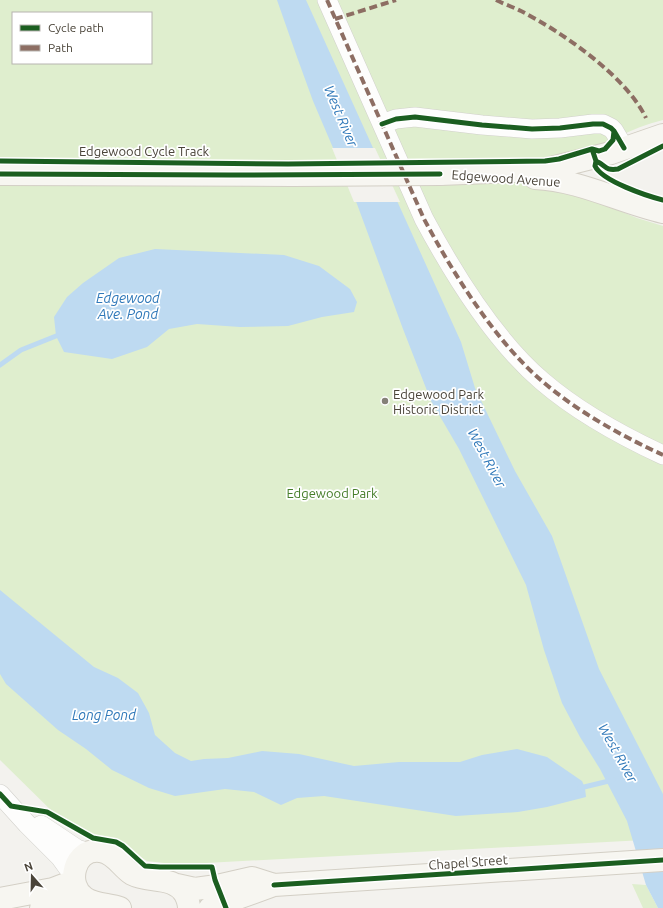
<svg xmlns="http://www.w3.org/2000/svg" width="663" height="908" font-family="Ubuntu,sans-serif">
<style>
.green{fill:#dfeece;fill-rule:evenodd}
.water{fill:#bedaf1}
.pier{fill:#f3f2ee}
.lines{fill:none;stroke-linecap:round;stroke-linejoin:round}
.stream{stroke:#bedaf1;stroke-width:5}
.street-casing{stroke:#d1d0cb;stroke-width:20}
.secondary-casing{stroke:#d3cfc5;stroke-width:24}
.street{stroke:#fdfdfc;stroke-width:19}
.secondary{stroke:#f7f6f1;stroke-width:22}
.secondary-bridge-casing{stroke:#d3cfc5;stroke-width:24;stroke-linecap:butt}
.secondary-bridge{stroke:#f7f6f1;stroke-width:22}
.quiet{stroke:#8d6e63;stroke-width:4;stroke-dasharray:8 4;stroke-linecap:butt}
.cycleway-casing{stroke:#fff;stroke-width:8}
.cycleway{stroke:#1b5e20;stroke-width:5}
.poi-dot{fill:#858178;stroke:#fff;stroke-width:1.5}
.labels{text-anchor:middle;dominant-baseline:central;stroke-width:3.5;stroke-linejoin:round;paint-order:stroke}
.street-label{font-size:13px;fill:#4a4439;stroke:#fff}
.poi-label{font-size:13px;fill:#4a4439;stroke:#fff;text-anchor:start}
.park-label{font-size:13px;fill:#467e2a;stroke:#fff}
.water-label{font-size:14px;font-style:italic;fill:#2f78b9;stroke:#fff}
</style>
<rect width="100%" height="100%" fill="#f3f2ee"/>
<path class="green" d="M0,0H663V120C631,127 603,147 571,154L570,193L593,200L637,218L663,226V839L206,863H164L147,861L122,846L109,841L94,838L78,831L64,823L0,760ZM13,13H151V63H13Z
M632,884L646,885L658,908H643Z"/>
<path class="water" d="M277,0H306L461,342L475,388L515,471L552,536L599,669L663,794V908H658L646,885L627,821L600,769L580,737L562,703L544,650L526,585L459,449L431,401L403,329L357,204L313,101L297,57Z
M155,249L284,255L319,266L350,289L357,302L354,312L322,317L288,326L240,327L197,324L169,329L147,347L112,359L64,352L56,336L54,317L67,297L83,283L119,258Z
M0,590L94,667L118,678L138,693L149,713L155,735L175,753L191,761L204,759L228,758L262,751L299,754L354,766L399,762H460L482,755L517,749L547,757L582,781L585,788L586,797L547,807L518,812L456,816L324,796L297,798L281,805L254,792L225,789L175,796L149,788L112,770L86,749L58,730L6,684L0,674Z"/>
<path class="pier" d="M332,148H375L400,202H354Z"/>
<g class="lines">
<path class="stream" d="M0,365L21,350L56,336
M580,788L613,780"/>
<g class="street-casing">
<path id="street" d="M327,0L424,219C453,273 495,341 542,381C578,412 620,435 663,455
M382,124L396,119L415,117L482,125L532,129L560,128L593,124H603L611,128L614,131L624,148
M0,794L27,824L60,857L73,875
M41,825L77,849L89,853"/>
</g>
<g class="secondary-casing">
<path id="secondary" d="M0,174L293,175
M440,174L543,170L611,153L663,135
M535,178C580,180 620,202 663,212
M177,885L195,889L217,886L252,878L274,885
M0,899L53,889L74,881
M41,908L95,903
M120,908C109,904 95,905 85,898C65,885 74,848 100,851C114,852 121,867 132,874C149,883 173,875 185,894C187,898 189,903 189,908
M210,908L274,885L663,860"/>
</g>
<use href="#street" class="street"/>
<use href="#secondary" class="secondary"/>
<g class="secondary-bridge-casing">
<path id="secondary-bridge" d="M293,175L440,174"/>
</g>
<use href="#secondary-bridge" class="secondary-bridge"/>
<path class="quiet" d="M327,0L424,219C453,273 495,341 542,381C578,412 620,435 663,455
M496,0C504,4 513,7 521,11C562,32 626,76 646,118
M335,19L396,0"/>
<g class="cycleway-casing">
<path id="cycleway" d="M382,124L396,119L415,117L482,125L532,129L560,128L593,124H603L611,128L614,131L624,148
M592,149L596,161L595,166C602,181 647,196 663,200
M0,161L288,164L545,161L559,159L592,149L599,151L605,149L613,140L614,131
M596,161C606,165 604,171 618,169L663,146
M0,174L230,175L440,174
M0,794L11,806L47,812L93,838L116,842L123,846L145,866L160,867H212L215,880L226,908
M274,885L663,860"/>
</g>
<use href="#cycleway" class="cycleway"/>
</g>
<circle class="poi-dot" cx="385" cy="401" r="4"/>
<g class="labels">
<g class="street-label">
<text x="144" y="151">Edgewood Cycle Track</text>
<text transform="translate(506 178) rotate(4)">Edgewood Avenue</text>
<text transform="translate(468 862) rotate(-4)">Chapel Street</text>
</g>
<g class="poi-label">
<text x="393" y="394">Edgewood Park<tspan x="393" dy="15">Historic District</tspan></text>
</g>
<g class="park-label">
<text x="332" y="493">Edgewood Park</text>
</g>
<g class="water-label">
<text transform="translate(341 116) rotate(67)">West River</text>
<text x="128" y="298">Edgewood<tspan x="128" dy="16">Ave. Pond</tspan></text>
<text transform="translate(487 458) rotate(62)">West River</text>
<text x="104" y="715">Long Pond</text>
<text transform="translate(618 753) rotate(61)">West River</text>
</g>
</g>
<rect x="12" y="12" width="140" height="52" fill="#ffffff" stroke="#b7b4b0"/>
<rect x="20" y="25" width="20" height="6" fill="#1b5e20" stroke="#b7b4b0"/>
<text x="48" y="32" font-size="12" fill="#4a4439">Cycle path</text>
<rect x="20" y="45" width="20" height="6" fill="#8d6e63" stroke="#b7b4b0"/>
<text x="48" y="52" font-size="12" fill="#4a4439">Path</text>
<g transform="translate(32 876) rotate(340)" stroke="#ffffff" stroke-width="3" paint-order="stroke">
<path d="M0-3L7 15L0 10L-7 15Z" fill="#4a4439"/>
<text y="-6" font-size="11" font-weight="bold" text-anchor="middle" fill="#4a4439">N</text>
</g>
</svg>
